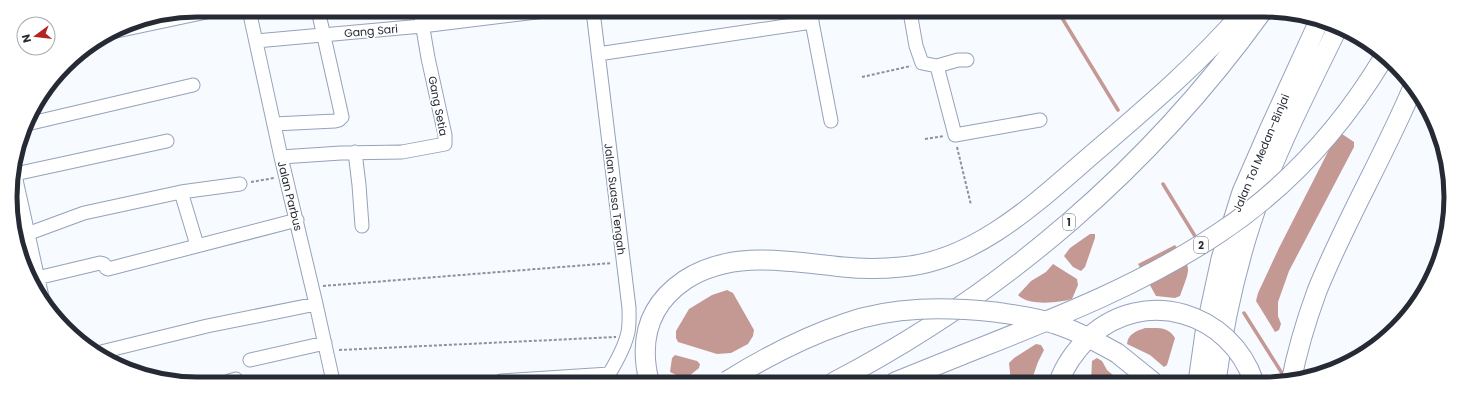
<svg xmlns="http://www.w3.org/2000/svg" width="1461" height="394" font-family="Poppins,sans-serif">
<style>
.water{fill:#c59993}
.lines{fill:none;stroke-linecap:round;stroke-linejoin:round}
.stream{stroke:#c59993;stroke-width:3.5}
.minor-casing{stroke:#95a2ba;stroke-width:15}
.highway-casing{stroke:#95a2ba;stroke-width:21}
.path{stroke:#8d9198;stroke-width:2;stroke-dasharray:3 2;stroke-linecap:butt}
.minor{stroke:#fff;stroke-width:13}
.highway{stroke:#fff;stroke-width:19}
.highway-bridge-casing{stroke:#95a2ba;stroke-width:21;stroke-linecap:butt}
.highway-bridge{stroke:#fff;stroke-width:19}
.labels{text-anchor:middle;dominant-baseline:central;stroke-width:3.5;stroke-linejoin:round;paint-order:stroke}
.shield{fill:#fff;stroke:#666a71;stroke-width:1}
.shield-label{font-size:10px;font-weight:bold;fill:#252a34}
.street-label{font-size:11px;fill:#252a34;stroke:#fff}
.rim{fill:none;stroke:#252a34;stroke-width:5}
</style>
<rect width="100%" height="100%" fill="#f7faff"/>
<path class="water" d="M1337,134H1342L1354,142V147L1289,271L1278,302V316L1281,324L1279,330L1275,332L1256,301L1258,293L1279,248Z
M1090,234H1095V238L1085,267L1081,271L1073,267L1064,256L1070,248Z
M1175,245C1193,270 1190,267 1180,296L1175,298L1156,296L1138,264Z
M1053,264L1077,279L1078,285L1072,299C1058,303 1028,306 1018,295L1031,281L1046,272Z
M727,290L733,293L754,330L753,336L748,344L731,353L717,354L678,342L676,338V331L689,309L712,295Z
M1145,328C1158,328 1168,326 1175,338L1167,365L1164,367L1150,355L1127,344C1128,334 1136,331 1145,328Z
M1036,344L1041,345L1044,350L1038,362L1031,382H1011L1009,363L1014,358Z
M675,355L697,361L700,364L699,368L688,377L683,378L670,372L672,358Z
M1097,358L1102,361L1107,370L1121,382H1091L1092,361Z"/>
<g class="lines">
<path class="stream" d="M1059,13L1118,110
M1163,184L1198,241
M1244,313L1285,378"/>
<g class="minor-casing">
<path id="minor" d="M249,10L281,157L316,304L333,381
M593,11L629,308C629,317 630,327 627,336C623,352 613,367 605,381
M910,12L916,46L922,63L937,66L958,60H967
M812,22L831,121
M112,32L216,10
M256,41L422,26L545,11
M598,54L812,22V12
M937,66L955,135L1040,120
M27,124L193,85
M274,124L335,121L339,120L342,117L318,10
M355,152L359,185L362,226
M281,157L341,153L402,152L445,144V135L428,58L420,11
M14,171L42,297
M15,174L167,141
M181,192L197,245
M27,234L84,213L181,192L240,184
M37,278L100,263L104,264L106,268L108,269L297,220
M97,353L207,326L316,304
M250,360L325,343
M229,381L236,379
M501,381L609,374"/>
</g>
<g class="highway-casing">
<path id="highway" d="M1117,353L1153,382
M649,381C639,340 648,305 685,280C733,249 790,262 843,267C862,269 882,269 901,267C980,261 1045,194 1102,146C1151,104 1200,62 1242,13
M834,382C1003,294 1150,167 1261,13
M895,382L962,355
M1198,382L1205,333L1221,259L1242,192L1270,128L1319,21
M1216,382C1223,327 1235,272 1252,220C1274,154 1307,91 1337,29
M1291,382C1297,351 1306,321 1317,291C1345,221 1384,156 1413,87"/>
</g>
<path class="path" d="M862,77L911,66
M925,139L944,136
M957,147L971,205
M251,182L274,178
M323,286L612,263
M339,350L616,337"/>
<use href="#minor" class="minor"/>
<use href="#highway" class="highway"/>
<g class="highway-bridge-casing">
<path id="highway-bridge" d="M962,355C1050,320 1140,286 1219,233C1287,188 1342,127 1384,57
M727,381C764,358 804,337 846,323C894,306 946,307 995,312C1015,315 1036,317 1055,324C1077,331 1097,342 1117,353
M1059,382C1065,364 1076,350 1089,337C1145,286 1230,312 1254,382"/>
</g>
<use href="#highway-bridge" class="highway-bridge"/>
</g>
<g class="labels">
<g class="shield">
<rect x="1063" y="214" width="12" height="16" rx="3"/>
<rect x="1194" y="237" width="14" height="16" rx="3"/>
</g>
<g class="shield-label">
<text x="1069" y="222">1</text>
<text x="1201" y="245">2</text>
</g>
<g class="street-label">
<text transform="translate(371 31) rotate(-5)">Gang Sari</text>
<text transform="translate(438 106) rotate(79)">Gang Setia</text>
<text transform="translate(1261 153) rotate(-67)">Jalan Tol Medan–Binjai</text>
<text transform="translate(290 196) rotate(76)">Jalan Parbus</text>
<text transform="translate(615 199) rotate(83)">Jalan Suasa Tengah</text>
</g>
</g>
<path d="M0 0H1461V394H0ZM197 17H1264A180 180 0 0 1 1444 197V197A180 180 0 0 1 1264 377H197A180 180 0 0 1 17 197V197A180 180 0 0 1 197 17Z" fill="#fff" fill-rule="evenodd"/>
<path class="rim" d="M197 17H1264A180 180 0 0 1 1444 197V197A180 180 0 0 1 1264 377H197A180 180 0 0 1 17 197V197A180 180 0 0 1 197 17Z"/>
<g transform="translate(36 36) rotate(255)"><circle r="19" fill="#ffffff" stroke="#a8aaae"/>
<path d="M0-3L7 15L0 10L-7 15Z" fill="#b42420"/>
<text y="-6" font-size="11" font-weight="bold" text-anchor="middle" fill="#252a34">N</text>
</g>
</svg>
